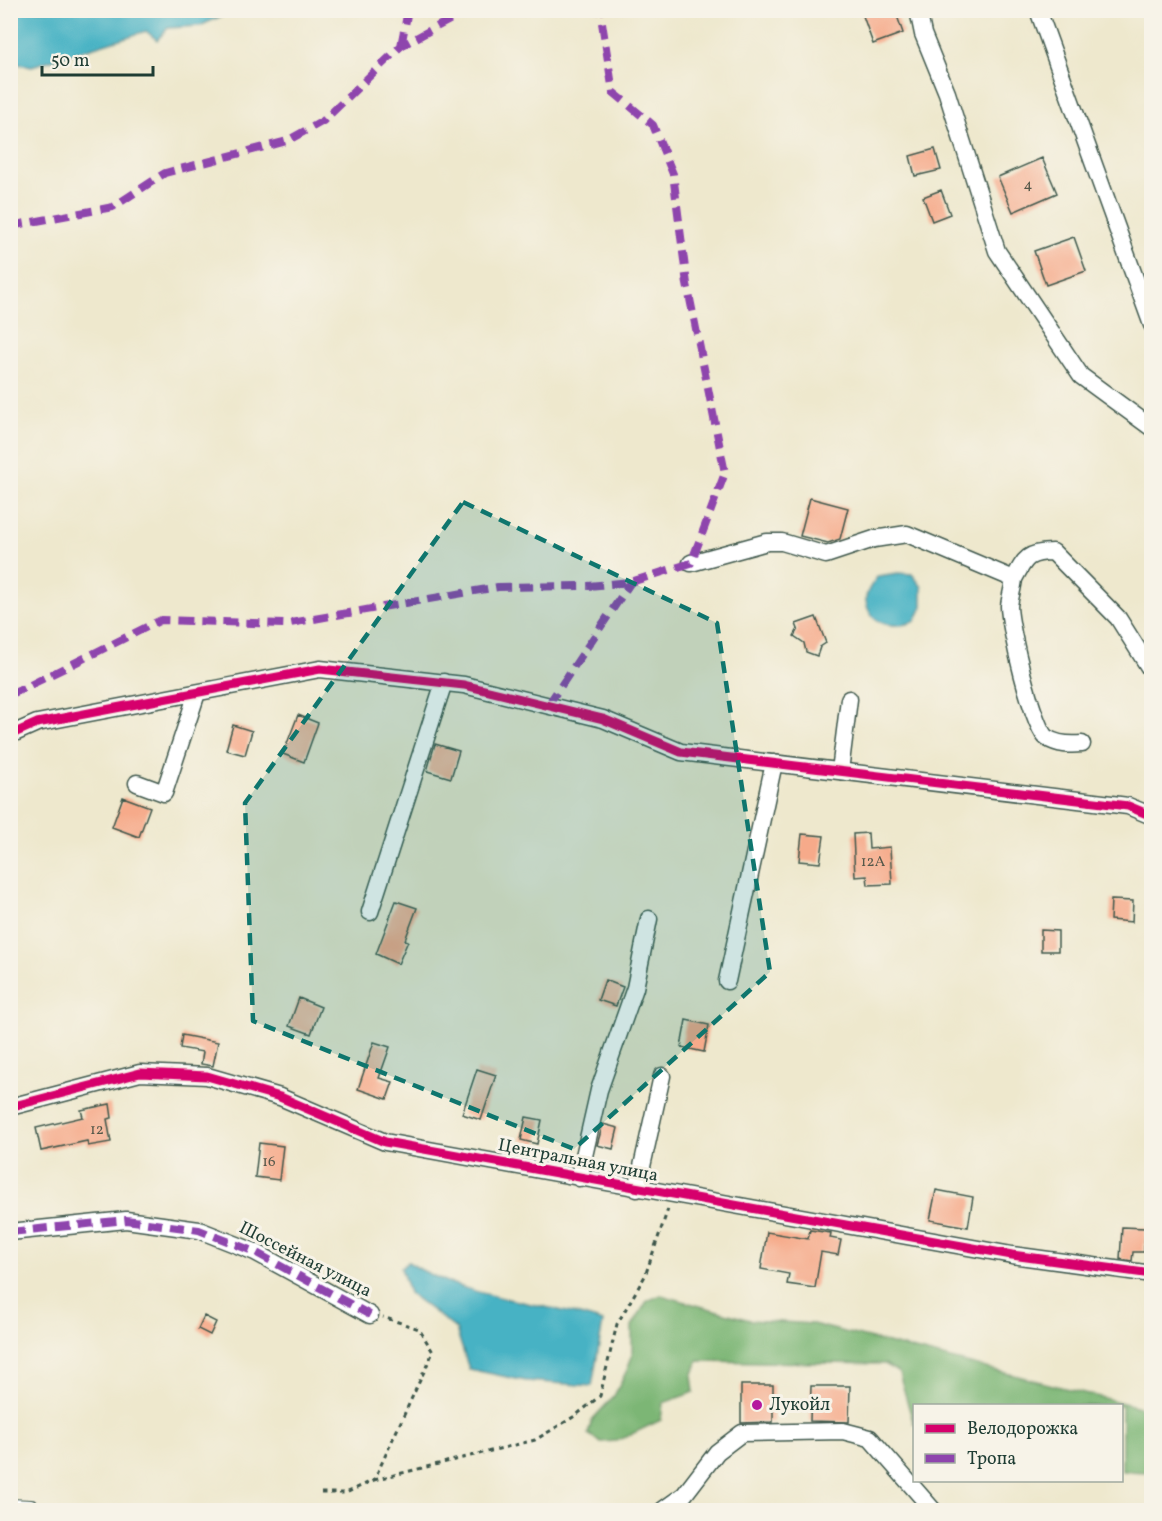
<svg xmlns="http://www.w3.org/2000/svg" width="1162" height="1521" font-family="Vollkorn,serif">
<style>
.forest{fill:#7bb674;stroke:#4d7a54;stroke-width:1.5}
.water{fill:#47b2c4;stroke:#33787c;stroke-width:1.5}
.building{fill:#f6aa8a}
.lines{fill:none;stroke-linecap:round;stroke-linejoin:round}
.minor-casing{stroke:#3e574b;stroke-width:19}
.major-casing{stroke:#3e574b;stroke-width:22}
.path{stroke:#3e574b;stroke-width:3;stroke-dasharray:4.5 4.5;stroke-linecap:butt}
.minor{stroke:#fff;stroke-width:16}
.major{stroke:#fff;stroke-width:20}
.quiet{stroke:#8e44ad;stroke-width:8;stroke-dasharray:15 8;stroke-linecap:butt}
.cycleway-casing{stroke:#f7f3e8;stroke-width:13}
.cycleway{stroke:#d6006c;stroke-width:9}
.marked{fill:#0f766e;fill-opacity:0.2;stroke:#0f766e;stroke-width:4.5;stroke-dasharray:12 8;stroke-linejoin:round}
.poi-dot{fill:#b5179e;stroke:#f7f3e8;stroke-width:2}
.labels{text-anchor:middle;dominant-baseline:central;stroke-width:6;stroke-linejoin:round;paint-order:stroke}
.number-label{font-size:15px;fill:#55584a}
.street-label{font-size:18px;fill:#1f3d34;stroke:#f7f3e8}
.poi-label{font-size:18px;fill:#1f3d34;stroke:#f7f3e8;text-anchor:start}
</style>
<rect width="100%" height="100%" fill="#f7f3e8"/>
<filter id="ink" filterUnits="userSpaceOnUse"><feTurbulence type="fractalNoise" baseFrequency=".0167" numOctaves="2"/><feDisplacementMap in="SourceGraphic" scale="12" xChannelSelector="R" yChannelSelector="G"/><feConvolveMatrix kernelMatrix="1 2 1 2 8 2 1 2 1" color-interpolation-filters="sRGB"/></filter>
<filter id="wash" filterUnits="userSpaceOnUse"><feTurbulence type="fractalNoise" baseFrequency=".008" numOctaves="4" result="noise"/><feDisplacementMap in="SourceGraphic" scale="24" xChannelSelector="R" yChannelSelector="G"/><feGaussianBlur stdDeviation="1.35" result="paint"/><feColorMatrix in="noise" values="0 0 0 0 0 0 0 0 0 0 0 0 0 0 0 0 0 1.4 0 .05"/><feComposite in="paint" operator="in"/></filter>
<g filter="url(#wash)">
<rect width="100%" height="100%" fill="#eee8cd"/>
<path class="forest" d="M661,1295L750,1320L813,1324L1151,1410V1472L1122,1471V1406H914V1425L899,1373L885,1364L698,1361L692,1376L694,1392L663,1403L661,1420L617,1441L601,1442L588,1434L592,1420L614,1396L627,1370L632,1356V1326L647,1301Z"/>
<path class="water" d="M11,10H232V11L200,26L168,28L157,40L146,31L32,66L11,63Z
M898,573L912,574L922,587V607L915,621C896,629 870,627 866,601C865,592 873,583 878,576Z
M408,1262C466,1300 538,1300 603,1322L592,1386L526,1381L469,1369L456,1329L409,1293L401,1268Z"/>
<g id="blocks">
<path class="building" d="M870,10H895L903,33L873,44L862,13Z
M935,149L941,170L915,176L910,156Z
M1042,158L1057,193L1013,212L998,177Z
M941,190L950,214L932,221L923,197Z
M1074,237L1086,271L1046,285L1034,251Z
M810,498L848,508L840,539L828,543L800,536Z
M816,617L826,643L820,647L817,656L806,652L804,643L794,636L798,629L796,624Z
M298,715L318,723L304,762L283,754Z
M233,725L252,731L245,755L226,750Z
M435,744L459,751L451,778L427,771Z
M123,797L150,807L139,837L112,827Z
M868,833L869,849L890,847L892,884L868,885L867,876L855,877L853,834Z
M802,834L824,836L820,863L799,861Z
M1111,900L1133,901L1132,922L1110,920Z
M396,901L417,908L405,940L408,941L398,964L376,954Z
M1041,930L1058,931V951H1041Z
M605,980L623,987L616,1006L598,1000Z
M299,998L321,1007L311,1034L289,1026Z
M686,1020L709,1025L704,1052L681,1047Z
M182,1035L218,1042L213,1066L201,1064L203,1052L180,1048Z
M374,1042L390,1047L379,1078L393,1082L387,1099L358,1089Z
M477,1069L496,1075L481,1120L462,1114Z
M110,1104L112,1118L107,1119L111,1142L88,1146L87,1141L41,1151L36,1128L83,1117L81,1110Z
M526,1117L542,1120L537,1144L521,1140Z
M603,1124L618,1128L613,1149L597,1145Z
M259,1143L283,1146L279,1180L255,1177Z
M936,1190L973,1197L968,1227L930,1220Z
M1122,1227L1145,1228L1144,1252H1133L1132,1261L1120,1259Z
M810,1230L831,1233L830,1238L841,1240L838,1255L821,1252L815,1288L787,1284L789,1274L761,1269L767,1232L808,1239Z
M204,1316L216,1322L210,1335L198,1329Z
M741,1385H773V1422L741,1423Z
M811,1386H850L849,1422L810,1421Z"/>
</g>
</g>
<g filter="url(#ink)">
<use href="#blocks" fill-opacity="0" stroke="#3e574b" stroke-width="1.5"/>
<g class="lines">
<g class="minor-casing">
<path id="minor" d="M918,10L923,34L947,93L997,251L1081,376L1152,428
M1038,10L1152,325
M691,563L767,542H782L826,555L874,539L907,534L1014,579C1025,558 1028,552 1053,552L1118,618L1152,672
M1014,579C1013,588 1010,597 1009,606C1009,625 1033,729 1047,738C1058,745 1070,745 1082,744
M10,735L37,723L320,669L464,685L603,719L681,752L1128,806L1152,816
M840,771L849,699
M137,783L164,793L197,693
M370,912L444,682
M727,981L774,763
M10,1107L140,1073L207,1076L280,1097L385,1142L1012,1255L1152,1274
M579,1178L599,1090L635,988L649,919
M637,1189L662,1076
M10,1232L126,1220L199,1230L255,1252L370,1315
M663,1510L684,1495L717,1452L742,1433L843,1431L870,1438L933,1510"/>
</g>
<g class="major-casing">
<path id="major" d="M10,1509L31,1510"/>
</g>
<path class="path" d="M374,1480L535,1440L575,1416L600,1396L617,1324L645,1276L668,1209
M321,1493H346L374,1480L433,1352L419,1329L383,1317"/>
<use href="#minor" class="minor"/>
<use href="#major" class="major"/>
<path class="quiet" d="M401,46L408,10
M10,226L113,207L165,173L287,141L323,121L401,46L468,10
M10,695L161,620L285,624L498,587L588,586L631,582L691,563L725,473L687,284L673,174L653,125L613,92L600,10
M548,705L631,582
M10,1232L126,1220L199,1230L255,1252L370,1315"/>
<g class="cycleway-casing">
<path id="cycleway" d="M10,735L37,723L320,669L464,685L603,719L681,752L1128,806L1152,816
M10,1107L140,1073L207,1076L280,1097L385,1142L1012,1255L1152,1274"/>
</g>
<use href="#cycleway" class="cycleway"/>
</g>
</g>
<path class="marked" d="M463,502L717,623L770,972L574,1149L253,1021L245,803Z"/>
<circle class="poi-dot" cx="757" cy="1405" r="6"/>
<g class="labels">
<g class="number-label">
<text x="1028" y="185">4</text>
<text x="873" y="862">12А</text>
<text x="97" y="1130">12</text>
<text x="269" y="1162">16</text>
</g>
<g class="street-label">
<text transform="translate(578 1161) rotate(11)">Центральная улица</text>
<text transform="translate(305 1260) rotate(27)">Шоссейная улица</text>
</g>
<g class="poi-label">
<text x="769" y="1405">Лукойл</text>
</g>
</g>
<rect width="1162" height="1521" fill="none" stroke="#f7f3e8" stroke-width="36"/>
<rect x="913" y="1404" width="210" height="78" fill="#f7f3e8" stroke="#a1aaa0" stroke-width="1.5"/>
<rect x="925" y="1424" width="30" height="9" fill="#d6006c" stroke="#a1aaa0" stroke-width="1.5"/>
<text x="967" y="1434" font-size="18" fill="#1f3d34">Велодорожка</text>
<rect x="925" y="1454" width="30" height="9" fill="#8e44ad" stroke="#a1aaa0" stroke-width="1.5"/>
<text x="967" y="1464" font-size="18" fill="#1f3d34">Тропа</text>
<path d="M42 66v9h111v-9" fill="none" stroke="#1f3d34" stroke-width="3"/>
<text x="51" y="66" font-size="18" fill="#1f3d34" stroke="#f7f3e8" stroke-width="4.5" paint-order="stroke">50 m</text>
</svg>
